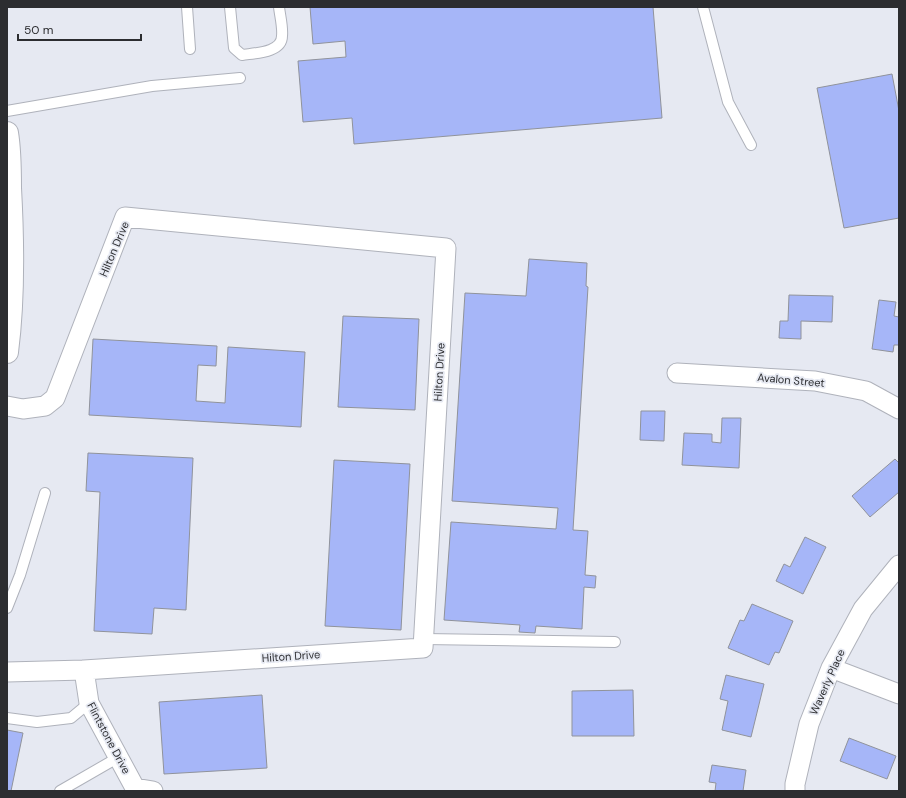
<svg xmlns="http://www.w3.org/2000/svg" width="906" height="798" font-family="'DM Sans',sans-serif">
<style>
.building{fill:#a6b6f8;stroke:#90939b}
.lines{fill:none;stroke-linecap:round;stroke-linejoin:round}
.lane-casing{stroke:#afb2bb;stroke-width:12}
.street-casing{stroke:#afb2bb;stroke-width:21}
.secondary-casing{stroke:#afb2bb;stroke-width:24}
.lane{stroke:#fff;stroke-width:10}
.street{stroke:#fff;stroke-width:19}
.secondary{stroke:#fff;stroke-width:22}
.labels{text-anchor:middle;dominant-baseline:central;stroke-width:3.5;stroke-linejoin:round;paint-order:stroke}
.street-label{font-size:11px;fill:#2c2d30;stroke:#e6e9f2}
</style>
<rect width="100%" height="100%" fill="#e6e9f2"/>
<path class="building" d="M310,7H653L662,118L354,144L352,118L303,122L298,61L346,57L345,41L313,44Z
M892,74L899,111V218L844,228L817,88Z
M529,259L587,263L586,286L588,287L573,530L588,531L585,575L596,576L595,588L584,587L582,629L536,626L535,633L519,632L520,625L444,620L451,522L556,529L558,508L452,501L465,293L526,296Z
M789,295L833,296L832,322L801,321V339L779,338L780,321H788Z
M879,300L896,302L894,316L899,317V345H894L893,352L872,349Z
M343,316L419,319L415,410L338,407Z
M93,339L217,346L216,366L198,365L196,401L225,403L228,347L305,352L301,427L89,415Z
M641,411H665L664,441L640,440Z
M722,418H741L739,468L682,465L684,433L712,434V442L721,443Z
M88,453L193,458L186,610L154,608L152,634L94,631L100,492L86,491Z
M895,459L899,463V492L870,517L852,496Z
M334,460L410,464L401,630L325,626Z
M805,537L826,547L803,594L776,581L784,564L790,567Z
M752,604L793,621L779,653L775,652L769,665L728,648L740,620L744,621Z
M726,675L764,684L751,737L722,730L728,701L720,699Z
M633,690L634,736H572V691Z
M262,695L267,768L164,774L159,702Z
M7,730L23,733L11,791H7Z
M849,738L896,756L887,779L840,761Z
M712,765L746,770L743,791H715L716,783L709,782Z"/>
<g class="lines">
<g class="lane-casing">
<path id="lane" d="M187,7L190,49
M230,7L234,48L242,55C254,53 282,53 282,36C283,27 280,16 279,7
M703,7L728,102L751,145
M7,111L152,86L240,78
M7,608L20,575L45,493
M424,639L615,642
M7,718L37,722L71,718L89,703
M60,791L119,757"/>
</g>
<g class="street-casing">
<path id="street" d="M677,373L815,381L866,391L899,409
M7,406L23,409L45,406L55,398L125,217L446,248L423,648L84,670L7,672
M831,668L899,694
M84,670L89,703L135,788L153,791
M795,791V784L809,724L831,668L863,609L899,565"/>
</g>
<g class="secondary-casing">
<path id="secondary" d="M7,133C10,151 10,170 10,188C13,242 14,298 7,352"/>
</g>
<use href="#lane" class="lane"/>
<use href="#street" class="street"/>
<use href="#secondary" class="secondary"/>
</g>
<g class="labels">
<g class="street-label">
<text transform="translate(114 249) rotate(-67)">Hilton Drive</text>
<text transform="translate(439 372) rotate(-87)">Hilton Drive</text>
<text transform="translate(791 380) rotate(5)">Avalon Street</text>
<text transform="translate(291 656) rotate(-4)">Hilton Drive</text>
<text transform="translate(827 682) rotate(-66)">Waverly Place</text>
<text transform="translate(109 738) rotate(62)">Flintstone Drive</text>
</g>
</g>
<rect width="906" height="798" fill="none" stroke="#2c2d30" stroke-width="16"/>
<path d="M18 34v6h123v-6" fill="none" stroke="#2c2d30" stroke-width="2"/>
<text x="24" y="34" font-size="12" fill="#2c2d30" stroke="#e6e9f2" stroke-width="3" paint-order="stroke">50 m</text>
</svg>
